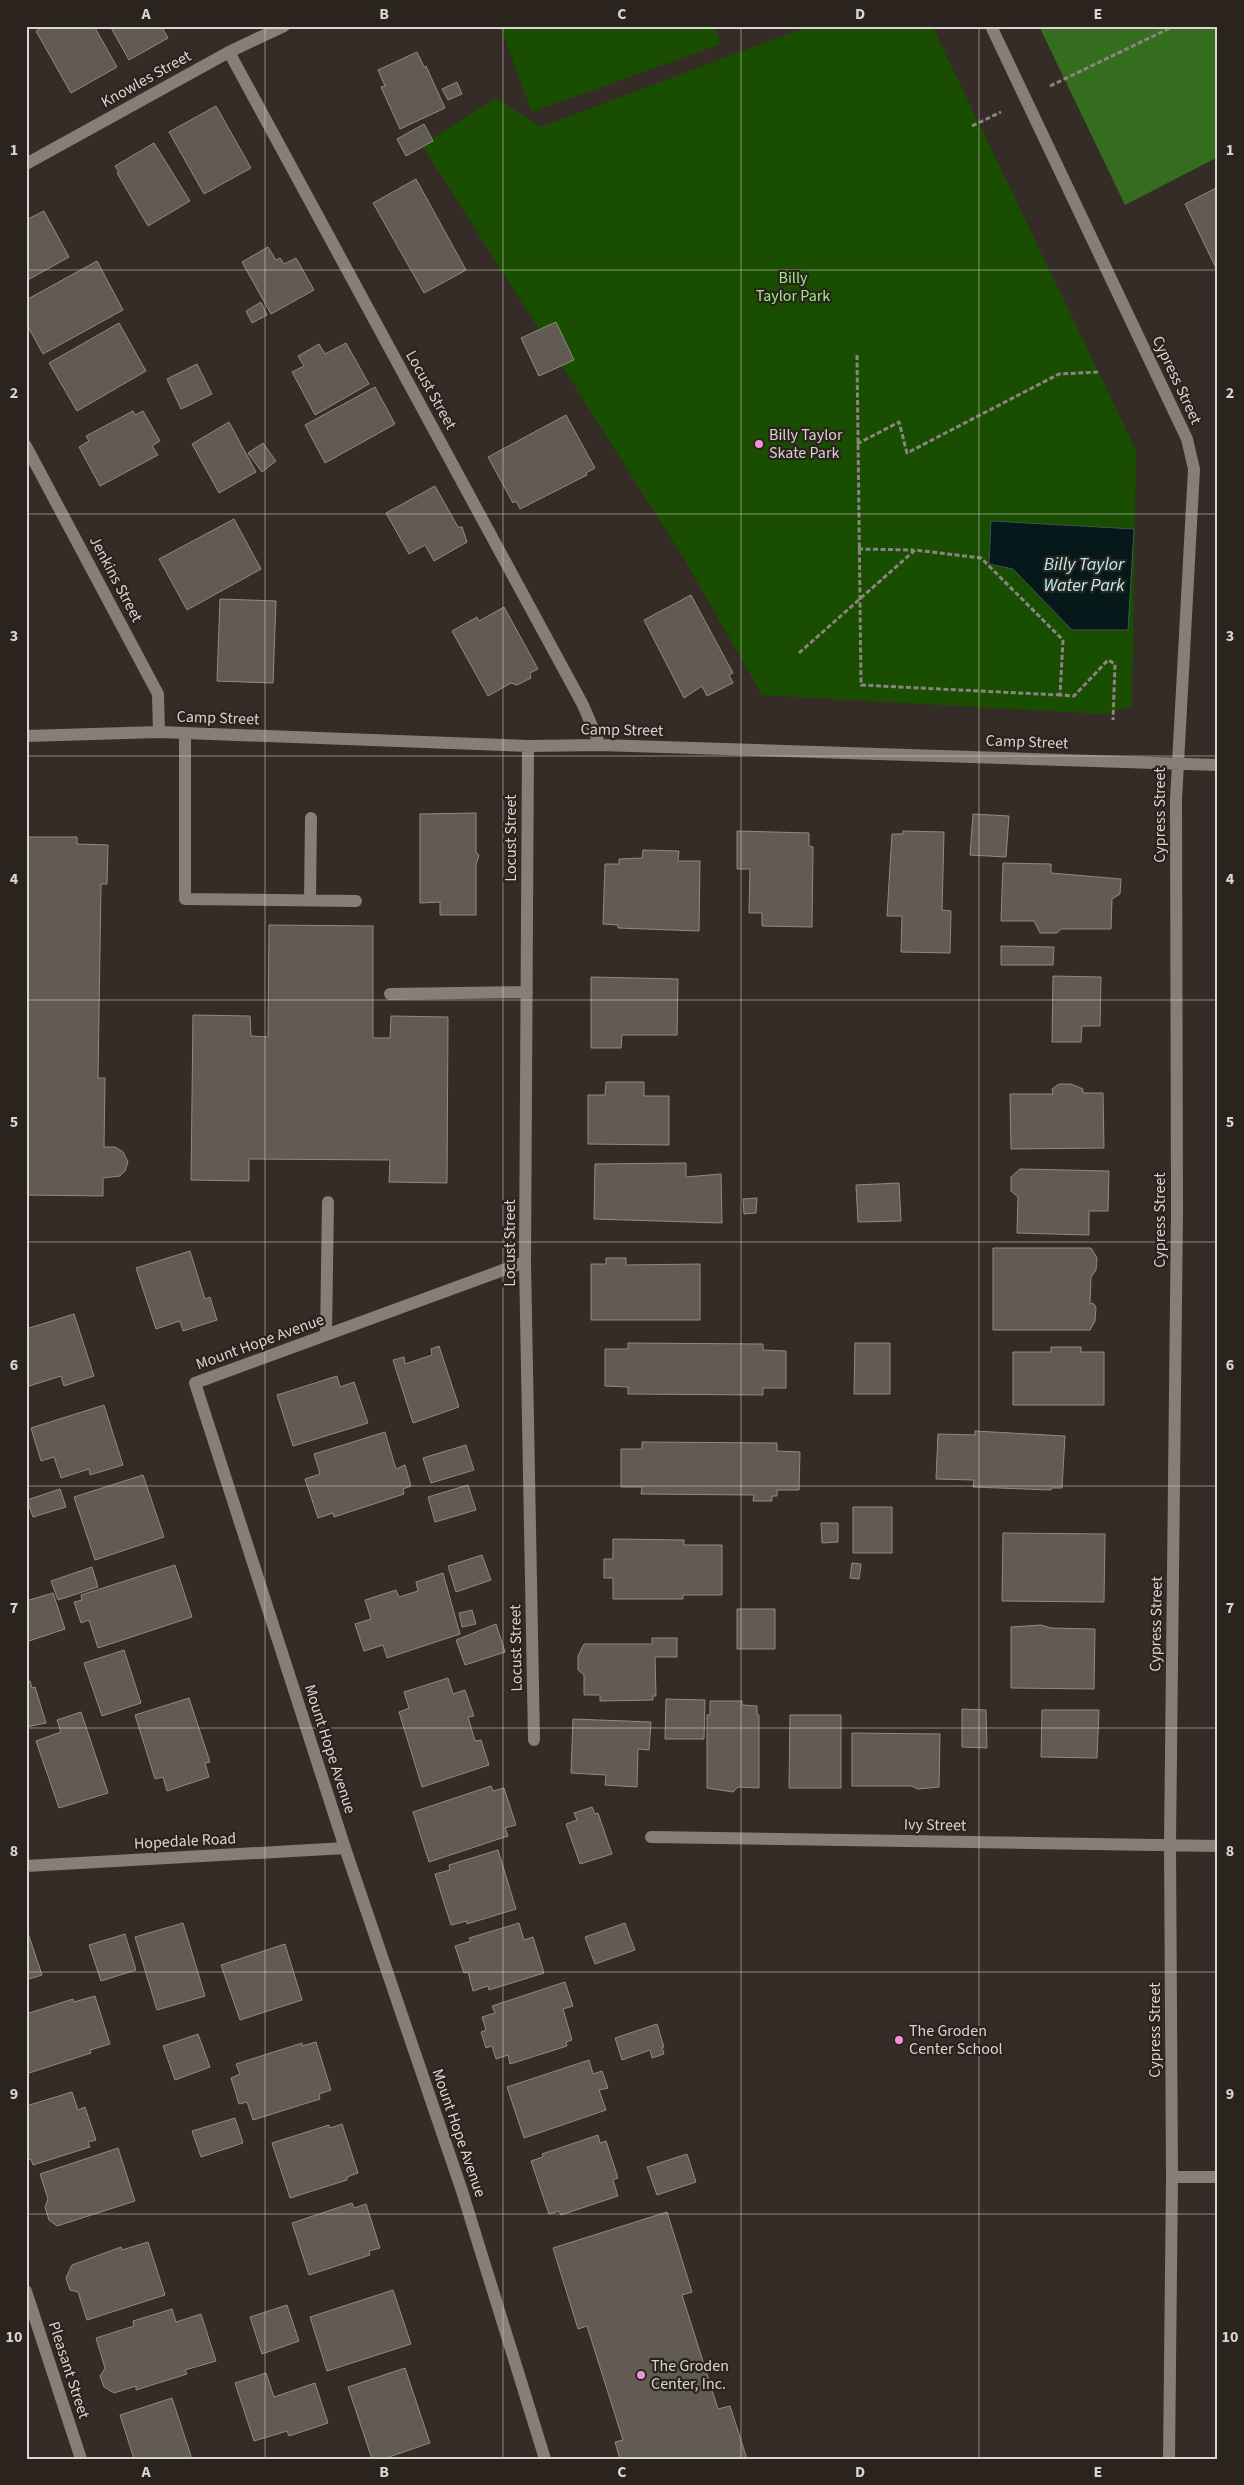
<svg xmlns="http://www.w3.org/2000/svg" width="1244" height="2485" font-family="'Source Sans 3',sans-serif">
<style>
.green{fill:#194e00}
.forest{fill:#346d1e}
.water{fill:#05181a;stroke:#455151}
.building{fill:#615b53;stroke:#908a81}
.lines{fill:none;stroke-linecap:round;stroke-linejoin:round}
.path{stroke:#8b8480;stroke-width:3;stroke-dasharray:5 2.5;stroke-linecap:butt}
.minor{stroke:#887e78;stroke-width:12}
.grid{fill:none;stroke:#dad5d1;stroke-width:1;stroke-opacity:0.55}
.poi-dot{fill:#f391d5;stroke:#2b231d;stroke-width:2}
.labels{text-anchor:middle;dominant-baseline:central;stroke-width:4.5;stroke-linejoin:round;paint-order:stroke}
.street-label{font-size:16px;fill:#dad5d1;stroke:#2b231d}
.park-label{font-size:16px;fill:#9eec84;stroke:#2b231d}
.poi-label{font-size:16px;fill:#dad5d1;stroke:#2b231d;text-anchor:start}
.water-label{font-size:18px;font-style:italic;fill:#b2f0f6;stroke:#2b231d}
.neatline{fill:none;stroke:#dad5d1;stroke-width:2}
.grid-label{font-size:16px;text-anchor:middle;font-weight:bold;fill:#dad5d1}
</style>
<rect width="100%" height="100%" fill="#352c27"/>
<path class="green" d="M500,26H714L721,44L532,112Z
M809,26H932L1136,450L1132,706L1105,714L762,695L683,557L422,145L496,98L541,127Z"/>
<path class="forest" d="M1039,26H1218V157L1125,205Z"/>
<path class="water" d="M991,521L1134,529L1128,630H1072L1013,569L989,564Z"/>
<path class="building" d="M45,26H94L117,67L71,93L36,31Z
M110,26H161L168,38L129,60Z
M417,52L424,67L426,66L445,108L400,129L381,87L385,86L378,70Z
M457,82L462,94L448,100L442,89Z
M216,106L251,168L204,194L169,132Z
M424,124L433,141L406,156L397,139Z
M154,143L190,201L148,226L117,173L119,172L115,166Z
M416,179L466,270L424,293L373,203Z
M1218,187V272L1185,204Z
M44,211L69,257L26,281V220Z
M268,247L276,260L280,258L284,264L296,258L314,290L271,314L242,262Z
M97,261L123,310L43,354L26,323V300Z
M261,302L267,315L252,323L246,311Z
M556,322L574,360L539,376L521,338Z
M119,323L146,371L77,411L49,363Z
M346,343L369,384L315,415L292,372L304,366L298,356L319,344L325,354Z
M197,364L212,394L181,409L167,379Z
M375,387L395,424L325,463L305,425Z
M133,411L135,415L143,411L160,441L152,446L158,455L100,486L79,447L89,441L86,436Z
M566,415L595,468L586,473L587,475L520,509L516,501L513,503L488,457Z
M229,422L256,472L219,493L192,444Z
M263,443L276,461L262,472L248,453Z
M435,486L458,527H462L467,542L434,561L425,545L409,554L386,513Z
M234,519L261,569L187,610L159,559Z
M691,595L733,673L729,675L733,683L707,696L702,686L684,698L644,620Z
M220,599L276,601L273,683L217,681Z
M504,607L538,669L530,673L531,678L517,685L511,683L488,696L452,631L477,617L479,621Z
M476,813V852L479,855L476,865V915H440V902L420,903V814Z
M973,814L1009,816L1006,857L970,855Z
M737,831L809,833V846L813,847L812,927L762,926V913H749L750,869H737Z
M903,831L944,832L942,910L951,911L950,953L901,952L902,916H887L892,834H903Z
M26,837H77V844L108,845L107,884H101L98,1078H105L104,1147H115L123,1152L128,1162L125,1171L120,1176L103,1178V1196L26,1195Z
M643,850L679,851L678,861H700L699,931L618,928V925L603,924L605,864H619V859L642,858Z
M1003,863L1051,864V873L1121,879L1120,894L1112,899L1111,929H1061L1057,933H1040L1034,921H1001Z
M269,925L373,926V1038H390L391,1016L448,1017L447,1183L389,1182L390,1160L249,1159V1181L191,1180L193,1015L250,1016L251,1036L268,1037Z
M1001,946L1054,947L1053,965H1001Z
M1053,976L1101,977L1100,1026H1082L1081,1042H1052Z
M591,977L678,979L677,1035H622L621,1048H591Z
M606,1082H644V1096H669V1145L588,1144V1095H605Z
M1059,1084H1071L1083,1089V1093H1103L1104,1148L1011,1149L1010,1094H1053L1052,1089Z
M686,1163V1177L721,1174L722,1223L594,1219L595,1164Z
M1020,1169L1109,1171L1108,1211H1089V1235L1017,1233L1018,1197L1011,1191V1177Z
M899,1183L901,1221L858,1222L856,1185Z
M757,1198L756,1213L744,1214L743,1199Z
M993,1248H1091L1097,1258L1096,1270L1091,1277L1090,1303L1094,1304L1096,1308L1095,1321L1090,1330H993Z
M190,1251L205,1299L210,1297L217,1320L183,1331L180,1321L156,1329L136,1268Z
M606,1258H626V1265L700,1264V1320H591V1264H606Z
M74,1314L94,1376L64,1386L61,1376L26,1387V1329Z
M628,1343L763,1344V1350L786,1351V1388H763V1395L628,1394V1387L605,1386V1349H628Z
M855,1343H890V1394H854Z
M439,1346L459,1407L413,1423L393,1360L404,1357L405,1364L432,1355L431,1349Z
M1051,1347H1081V1352H1104V1405H1013V1352H1051Z
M337,1376L340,1387L354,1382L368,1423L293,1446L277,1395Z
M104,1405L123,1465L90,1475L89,1469L61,1478L54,1457L41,1461L31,1428Z
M975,1431L1065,1436L1062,1488H1051V1490L973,1487L974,1480L936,1479L938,1434L975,1435Z
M385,1432L396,1469L405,1465L411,1486L403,1489L404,1494L334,1517L333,1513L318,1518L305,1479L320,1474L314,1454Z
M642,1442L777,1443V1451L800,1452L799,1490H777V1496H772V1501H753L754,1495L641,1494L642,1487H621V1449H642Z
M466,1445L474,1470L431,1483L423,1458Z
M143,1475L164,1537L95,1560L74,1497Z
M468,1485L476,1510L435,1522L428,1497Z
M60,1489L66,1507L33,1517L27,1500Z
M853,1507H892V1553H853Z
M821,1523H838V1542L822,1543Z
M1003,1533L1105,1534L1104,1602L1002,1601Z
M613,1539L684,1540V1545H722V1595H683V1599H613V1578H604V1559H613Z
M482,1555L491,1580L456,1592L448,1566Z
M852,1563L861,1564L859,1579L850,1578Z
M175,1565L192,1617L98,1648L89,1620L81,1623L74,1602L82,1600L81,1595Z
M92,1567L98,1587L58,1600L51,1581Z
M443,1573L460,1634L387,1658L383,1645L364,1651L355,1624L371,1619L365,1600L396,1590L399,1597L418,1591L416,1582Z
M53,1593L65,1629L29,1641L26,1632V1601Z
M737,1609H775V1649H737Z
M472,1610L476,1624L462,1627L459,1613Z
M496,1624L505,1652L465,1665L456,1640Z
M1041,1625L1051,1628L1095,1629L1094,1689L1011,1688V1627Z
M652,1638H677V1657H655L656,1696H653V1700L600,1701V1695H584V1675L578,1670V1656L584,1644H652Z
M124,1650L141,1703L102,1716L84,1663Z
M448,1678L453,1694L465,1690L474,1716L468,1717L475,1741L481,1740L489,1765L422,1787L399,1712L409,1708L404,1692Z
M30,1681L32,1688L35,1687L46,1723L26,1727V1682Z
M189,1698L210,1762L205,1763L209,1777L167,1791L163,1777L155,1779L135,1715Z
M666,1699L705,1700L704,1739H665Z
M710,1701H742V1705L757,1706V1715H759V1788L738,1787L733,1792L707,1788V1715H710Z
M962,1709L986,1710L987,1748L962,1747Z
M1042,1710H1099L1097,1758L1041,1757Z
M81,1712L108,1793L59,1808L36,1741L61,1732L57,1720Z
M790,1715H841V1788H789Z
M573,1719L651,1722L649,1750L638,1749L637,1787L605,1785L606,1775L571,1773Z
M852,1733L940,1734L939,1787L918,1789L911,1786H852Z
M491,1786L493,1791L504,1788L516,1825L505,1828L508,1836L429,1862L413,1812Z
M592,1807L595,1814L598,1813L612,1854L580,1864L566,1824L577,1820L574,1813Z
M498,1850L516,1909L467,1924V1921L451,1925L435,1874L450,1870L449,1865Z
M183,1923L205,1996L157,2010L135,1937Z
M519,1923L524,1940L533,1937L544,1973L489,1990L488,1986L473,1991L468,1972L464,1973L455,1946L471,1941L469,1938Z
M625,1923L635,1950L595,1964L585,1937Z
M26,1927L42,1975L26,1980Z
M125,1934L136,1970L101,1981L89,1945Z
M285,1944L302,2000L240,2020L221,1965Z
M565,1982L573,2006L563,2009L572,2040L566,2042L567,2046L510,2064L508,2055L496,2059L492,2046L486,2048L481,2032L486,2030L482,2017L495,2013L492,2006Z
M95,1996L110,2044L90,2050L91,2053L26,2074V2014L73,1999L74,2002Z
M657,2024L664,2047H662L664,2054L652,2058L650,2050L622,2060L615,2038Z
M198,2034L210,2067L175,2080L163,2046Z
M316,2042L331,2090L319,2094L320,2099L253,2120L247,2102L239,2104L231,2078L240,2074L236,2064L302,2043V2046Z
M589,2060L593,2074L602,2071L608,2088L599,2090L606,2110L524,2138L507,2087Z
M72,2092L78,2110L85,2107L96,2140L88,2142L90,2147L33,2165L31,2159L26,2161V2106Z
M235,2118L243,2143L201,2157L192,2131Z
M342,2124L358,2173L347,2177V2180L290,2198L272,2143L329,2125L330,2128Z
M598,2135L600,2143L606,2141L618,2178L613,2180L618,2196L561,2215L559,2211L549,2214L531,2161L543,2157L542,2154Z
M118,2148L135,2201L57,2226L49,2220L45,2207L48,2199L40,2174Z
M687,2154L696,2182L657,2195L647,2167Z
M352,2203L354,2208L366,2204L380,2248L369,2251L370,2255L309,2275L292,2223Z
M667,2212L692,2292L682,2295L718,2409L730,2406L747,2459H620L615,2442L623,2440L587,2326L578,2329L553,2248Z
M148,2242L165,2295L87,2320L78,2292L70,2290L66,2278L72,2265L121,2247L122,2250Z
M393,2290L411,2344L327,2371L310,2317Z
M287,2305L299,2341L262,2354L250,2317Z
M172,2309L176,2322L201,2314L216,2361L185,2370L187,2374L136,2390V2386L114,2393L104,2387L100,2376L105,2368L96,2338L134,2326L133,2321Z
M405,2368L430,2443L383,2459H372L348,2387Z
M266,2373L274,2397L315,2383L328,2423L289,2436L287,2431L254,2441L235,2383Z
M172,2398L192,2459H134L120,2415Z"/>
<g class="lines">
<path class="path" d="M1050,86L1174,26
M972,126L1001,112
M857,355L861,685L1060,695
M857,444L899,422L907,453L1059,374L1098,372
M858,549L914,550
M799,653L915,550L981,558L1063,640L1060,695L1074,696L1108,660L1115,664L1113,720"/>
<path class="minor" d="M991,26L1187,439L1194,469L1176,800L1177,1211L1170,1845L1172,2177L1169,2459
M229,52L583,705L600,745
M26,164L229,52L284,26
M26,446L158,694L159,732
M185,733V899L356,901
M26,736L159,732L528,746L600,745L1218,765
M528,746L525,1262L534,1740
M310,900L311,818
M390,994L527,992
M525,1262L195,1383L345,1848L462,2191L545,2459
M326,1335L328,1202
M651,1837L1218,1846
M26,1866L345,1848
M1172,2177H1218
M26,2291L81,2459"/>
</g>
<path class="grid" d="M265,26V2459M503,26V2459M741,26V2459M979,26V2459M26,270H1218M26,514H1218M26,756H1218M26,1000H1218M26,1242H1218M26,1486H1218M26,1728H1218M26,1972H1218M26,2214H1218"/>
<g class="poi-dot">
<circle cx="759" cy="444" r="5"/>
<circle cx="899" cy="2040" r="5"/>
<circle cx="641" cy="2375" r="5"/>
</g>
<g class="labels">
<g class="street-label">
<text transform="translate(146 79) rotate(-29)">Knowles Street</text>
<text transform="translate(1177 380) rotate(65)">Cypress Street</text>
<text transform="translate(431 390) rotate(61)">Locust Street</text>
<text transform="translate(116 579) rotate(62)">Jenkins Street</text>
<text transform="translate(218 718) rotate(2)">Camp Street</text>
<text transform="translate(622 730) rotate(1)">Camp Street</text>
<text transform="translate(1027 742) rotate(2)">Camp Street</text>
<text transform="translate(1160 815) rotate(-90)">Cypress Street</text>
<text transform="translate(511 838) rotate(-90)">Locust Street</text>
<text transform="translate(1160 1220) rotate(-90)">Cypress Street</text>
<text transform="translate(510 1243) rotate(-90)">Locust Street</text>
<text transform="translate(260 1342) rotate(-20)">Mount Hope Avenue</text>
<text transform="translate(1156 1624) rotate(-89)">Cypress Street</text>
<text transform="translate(516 1648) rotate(-91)">Locust Street</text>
<text transform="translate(330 1749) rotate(72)">Mount Hope Avenue</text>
<text transform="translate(935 1825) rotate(1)">Ivy Street</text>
<text transform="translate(185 1841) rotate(-3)">Hopedale Road</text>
<text transform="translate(1155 2030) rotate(-90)">Cypress Street</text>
<text transform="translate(459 2133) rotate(71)">Mount Hope Avenue</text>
<text transform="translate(69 2370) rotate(72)">Pleasant Street</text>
</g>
<g class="park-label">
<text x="793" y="278">Billy<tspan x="793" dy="18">Taylor Park</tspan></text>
</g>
<g class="poi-label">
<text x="769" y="435">Billy Taylor<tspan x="769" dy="18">Skate Park</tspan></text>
<text x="909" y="2031">The Groden<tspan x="909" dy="18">Center School</tspan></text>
<text x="651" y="2366">The Groden<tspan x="651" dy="18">Center, Inc.</tspan></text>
</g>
<g class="water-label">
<text x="1084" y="564">Billy Taylor<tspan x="1084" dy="21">Water Park</tspan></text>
</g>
</g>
<rect width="1244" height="2485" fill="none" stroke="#2b231d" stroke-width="55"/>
<rect x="28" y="28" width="1188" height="2430" class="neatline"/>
<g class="grid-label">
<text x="146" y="19">A</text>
<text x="384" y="19">B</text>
<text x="622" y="19">C</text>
<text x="860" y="19">D</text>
<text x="1098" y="19">E</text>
<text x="14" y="155">1</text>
<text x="1230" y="155">1</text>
<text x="14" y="398">2</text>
<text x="1230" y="398">2</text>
<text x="14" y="641">3</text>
<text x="1230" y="641">3</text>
<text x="14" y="884">4</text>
<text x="1230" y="884">4</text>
<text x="14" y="1127">5</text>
<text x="1230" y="1127">5</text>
<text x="14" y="1370">6</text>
<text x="1230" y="1370">6</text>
<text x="14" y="1613">7</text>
<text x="1230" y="1613">7</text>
<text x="14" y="1856">8</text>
<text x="1230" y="1856">8</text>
<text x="14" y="2099">9</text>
<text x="1230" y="2099">9</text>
<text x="14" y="2342">10</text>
<text x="1230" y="2342">10</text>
<text x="146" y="2477">A</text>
<text x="384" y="2477">B</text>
<text x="622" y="2477">C</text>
<text x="860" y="2477">D</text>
<text x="1098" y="2477">E</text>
</g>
</svg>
